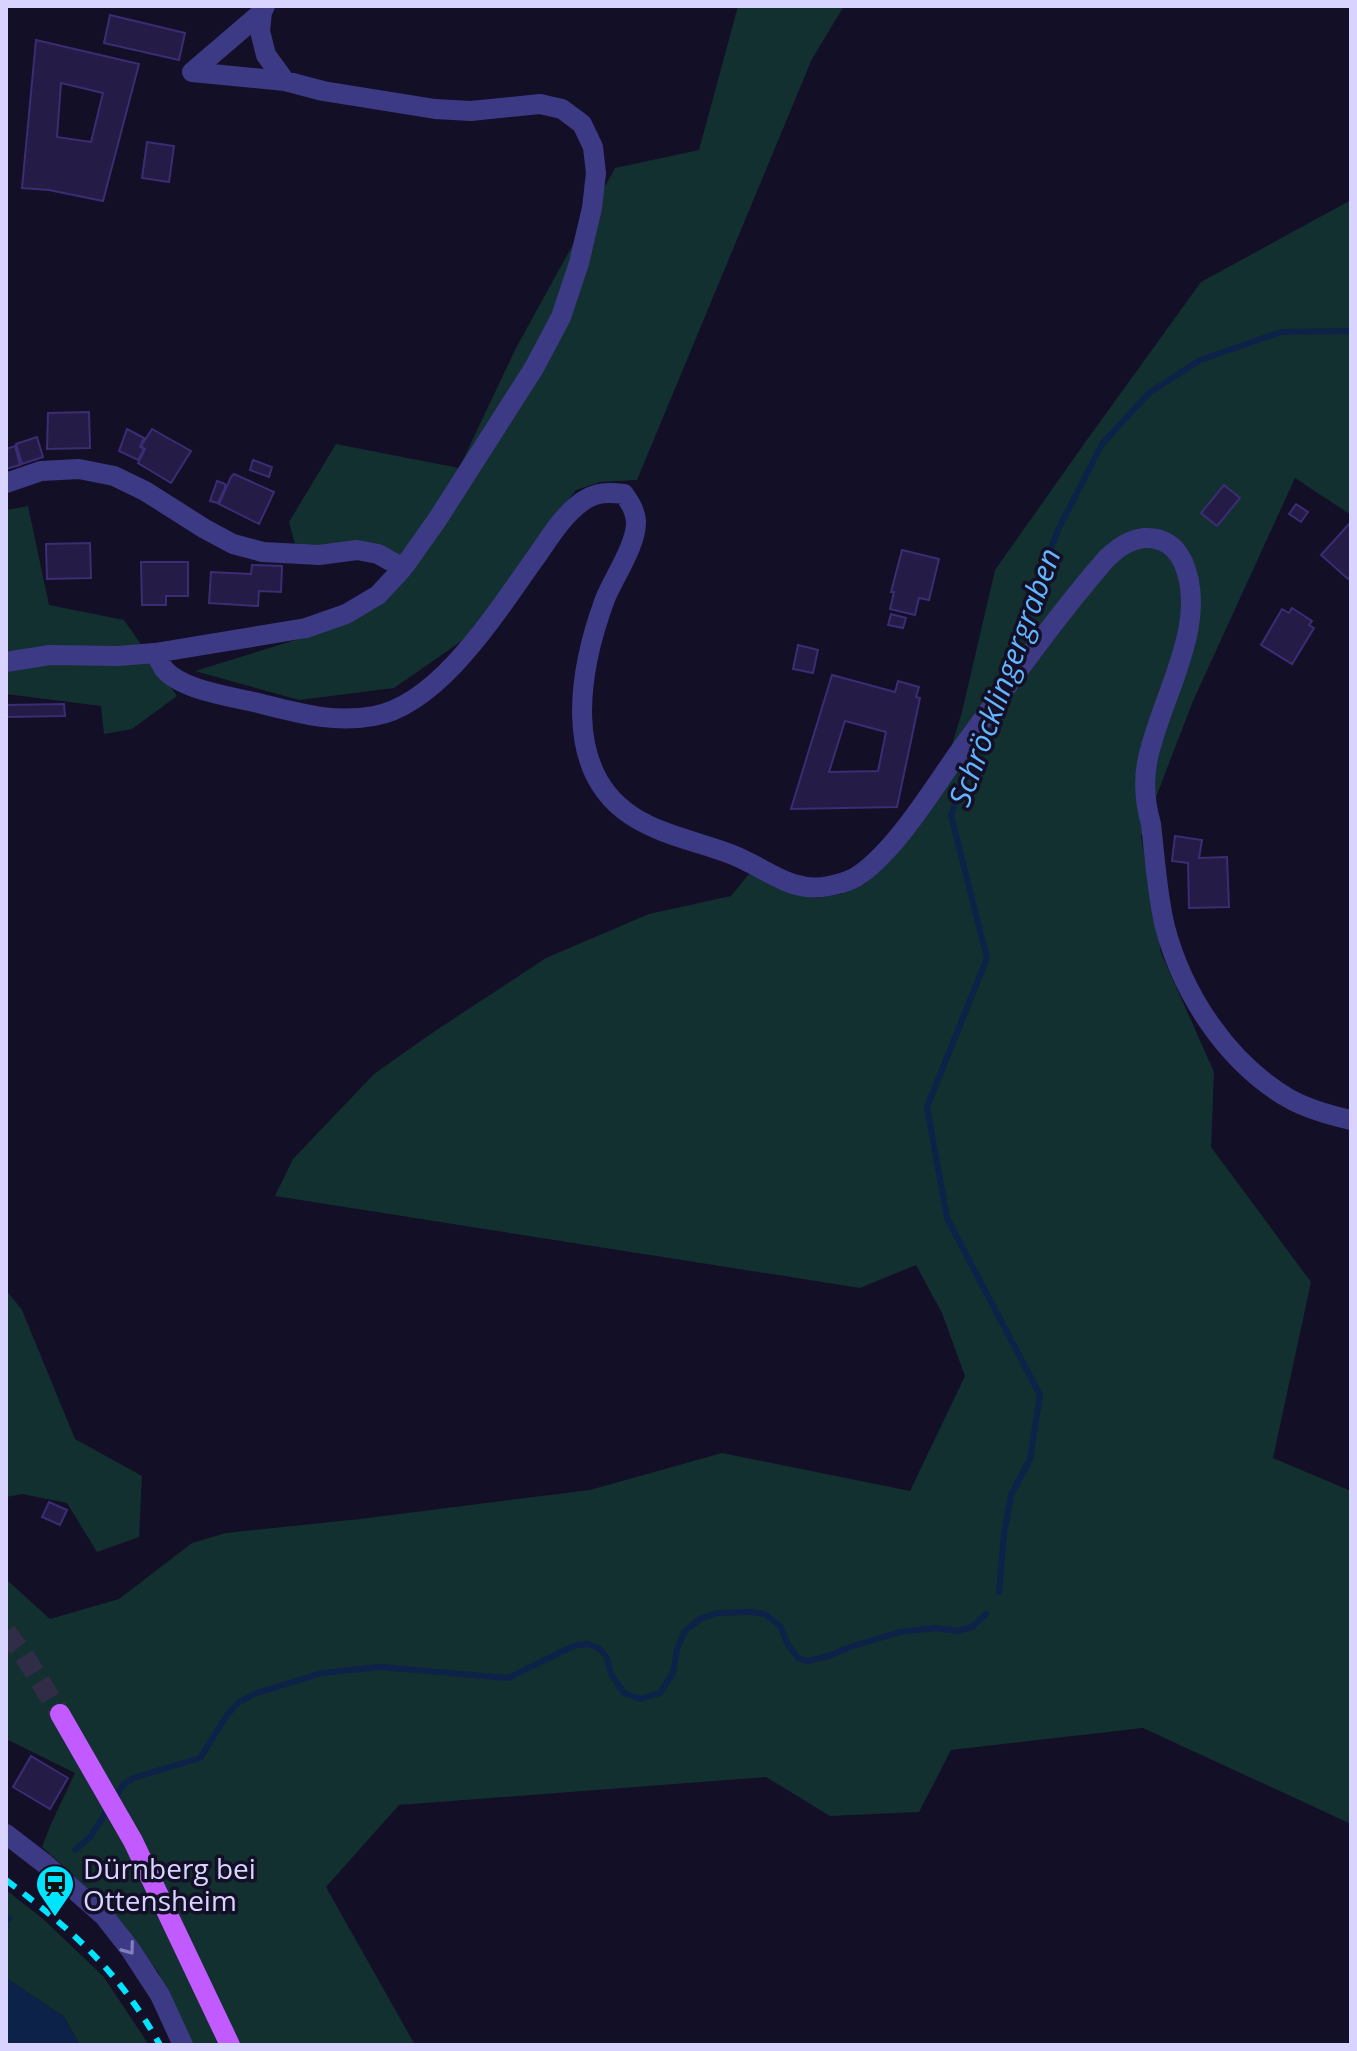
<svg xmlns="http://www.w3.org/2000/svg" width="1357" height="2051" font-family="'Open Sans',sans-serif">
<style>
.green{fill:#12302f}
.water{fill:#0c2248}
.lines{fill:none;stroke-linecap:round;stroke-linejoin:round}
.stream{stroke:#0c2248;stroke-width:6}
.building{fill:#241b47;stroke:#3b2d73;stroke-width:2;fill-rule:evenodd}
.major-tunnel{stroke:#312d47;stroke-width:20;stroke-dasharray:20 10;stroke-linecap:butt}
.minor{stroke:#3d3a85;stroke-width:20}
.major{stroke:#c25bff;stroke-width:20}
.rail{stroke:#00e5ff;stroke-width:6;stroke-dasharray:12 10;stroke-linecap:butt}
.oneway{stroke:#837fbc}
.labels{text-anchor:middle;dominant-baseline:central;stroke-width:7;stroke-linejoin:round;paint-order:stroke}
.poi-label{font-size:28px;fill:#d9d4ff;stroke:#130f26;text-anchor:start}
.water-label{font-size:30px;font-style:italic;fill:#62b6ff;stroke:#130f26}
</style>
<rect width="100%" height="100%" fill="#130f26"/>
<path class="green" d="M738,6H844L812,59L637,480L600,482L576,490L466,638L394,688L299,700L195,671L331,629L413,573L369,544L296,548L289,522L336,444L459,468L516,348L615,168L699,150Z
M1351,200V515L1295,478L1193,701L1141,836L1161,953L1214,1072L1211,1147L1311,1282L1273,1458L1351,1491V1824L1143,1728L951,1750L919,1812L830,1816L766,1777L399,1805L326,1887L415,2045H192L158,1972L110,1908L42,1847L51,1824L75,1773L6,1739V1579L50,1619L119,1599L192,1543L226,1533L360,1519L590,1490L722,1453L910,1491L965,1376L942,1313L916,1265L860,1288L275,1196L293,1159L374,1074L432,1033L546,958L649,914L731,896L749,874L789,892L817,898L841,894L866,883L937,793L962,712L995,570L1089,437L1201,282Z
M28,506L49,605L124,620L177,696L132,729L104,734L101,706L6,694V510Z
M6,1290L22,1310L75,1439L142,1476L139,1537L97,1552L67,1503L22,1494L6,1497Z
M6,1890L42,1918L103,1976L149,2045H80L64,2017L6,1978Z"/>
<path class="water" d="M6,1978L64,2017L80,2045H6Z"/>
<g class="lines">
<path class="stream" d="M1002,678L1058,530L1102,444L1149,393L1200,360L1281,332L1351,331
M980,737L951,815L987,958L927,1107L947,1218L1040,1395L1030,1459L1011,1495L1004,1534L999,1592
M114,1800L123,1785L133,1778L200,1758L227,1715L238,1703L254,1694L322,1673L380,1667L508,1678L573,1646L588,1644L600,1649L607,1658L611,1674L624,1693L640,1699L660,1693L673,1673L677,1649L685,1631L700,1619L717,1613L749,1612L765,1614L780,1626L788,1645L798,1658L807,1661L829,1656L850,1647L900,1632L935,1628L958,1631L972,1627L986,1614
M75,1850L90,1837L108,1809
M6,1921L9,1919"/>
</g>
<path class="building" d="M110,15L185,33L179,60L104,43Z
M36,40L139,64L103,201L49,190L22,188ZM61,83L103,93L91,142L57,137Z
M147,142L174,146L169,182L142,178Z
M89,412L90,448L47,449L48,413Z
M127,429L144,438L140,447L143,448V451L138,460L119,451Z
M152,429L191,451L171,483L138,463L145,449L141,446Z
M37,437L43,457L22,464L16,444Z
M15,446L20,465L6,469V449Z
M253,460L272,467L269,477L250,470Z
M234,474L274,492L259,524L219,504L231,477Z
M217,481L225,484V488L218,503L210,501Z
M1224,485L1240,498L1217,526L1201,513Z
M1296,504L1308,512L1301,522L1289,514Z
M1349,524L1351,526V576L1348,579L1321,555Z
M90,543L91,578L47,579L46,544Z
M902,550L939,559L929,600L919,598L915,615L890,609L894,592H891Z
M141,562H188V596H166V605H142Z
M252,565L282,566L281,592L259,591L258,606L209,603L211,572L251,574Z
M1292,608L1312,621L1309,625L1314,628L1292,664L1261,645L1282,609L1289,613Z
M891,614L906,618L903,628L888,625Z
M798,645L818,650L813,673L793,669Z
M832,675L895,692L898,681L919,687L916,697L920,698L897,807L791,809ZM845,721L886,732L878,771L829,772Z
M64,704L65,716L6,717V705Z
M1175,836L1202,840L1199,858L1227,857L1229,907L1189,908L1188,863L1172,861Z
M49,1502L67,1510L60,1525L42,1517Z
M31,1756L68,1778L50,1809L13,1787Z"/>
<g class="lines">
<path class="major-tunnel" d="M6,1632L24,1655L60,1714"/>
<path class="minor" d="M192,72L262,12L265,6
M192,72L285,81
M6,483L41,471L79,469L114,476L145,491L205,529L233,544L263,552L319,555L357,550L378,554L403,568
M155,653C158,658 161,664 164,669C182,690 228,696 254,702C295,712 332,724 374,716C441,704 499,608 536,557C550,537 563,515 583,501C596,492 608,492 624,494C630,503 635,510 636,521C637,544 614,577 605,599C580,667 560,769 632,816C663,836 700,842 733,855C766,868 791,894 829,886C840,884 853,880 862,873C898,846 931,792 957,755C1005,689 1053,620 1107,558C1118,548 1128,540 1144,538C1162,537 1175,545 1183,562C1211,625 1158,701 1147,763C1143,785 1145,803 1151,824C1155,858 1157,894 1165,927C1183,995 1227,1062 1288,1098C1307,1109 1329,1115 1351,1120
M6,662L50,655L118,656L155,653L306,628L346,614L378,595L403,568L437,520L534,368L561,317L579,263L592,208L596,173L593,147L582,124L562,109L540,104L471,111L435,109L323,91L285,81L266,55L260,31L262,12
M6,1834L45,1864L104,1916L130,1949L160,1995L183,2045"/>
<path class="major" d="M60,1714L133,1841L230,2045"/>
<path class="rail" d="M6,1880C72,1930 119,1971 160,2045"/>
</g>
<defs><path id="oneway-chevron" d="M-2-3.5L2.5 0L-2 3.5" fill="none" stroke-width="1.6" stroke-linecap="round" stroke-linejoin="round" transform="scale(2)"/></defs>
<use class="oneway" href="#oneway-chevron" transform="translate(129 1949) rotate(54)"/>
<defs>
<g id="station-pin" transform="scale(2)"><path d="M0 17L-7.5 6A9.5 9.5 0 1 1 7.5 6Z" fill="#00e5ff" stroke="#130f26"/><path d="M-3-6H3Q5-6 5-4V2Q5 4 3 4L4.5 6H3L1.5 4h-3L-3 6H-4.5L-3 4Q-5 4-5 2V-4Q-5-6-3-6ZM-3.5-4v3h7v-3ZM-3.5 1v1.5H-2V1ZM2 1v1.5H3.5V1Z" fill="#111"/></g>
</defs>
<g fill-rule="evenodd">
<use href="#station-pin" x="55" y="1884"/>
</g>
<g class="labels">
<g class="poi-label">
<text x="83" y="1868">Dürnberg bei<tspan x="83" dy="32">Ottensheim</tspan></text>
</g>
<g class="water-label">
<text transform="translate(1004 677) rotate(-70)">Schröcklingergraben</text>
</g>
</g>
<rect width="1357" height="2051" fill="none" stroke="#d9d4ff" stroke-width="16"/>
</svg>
